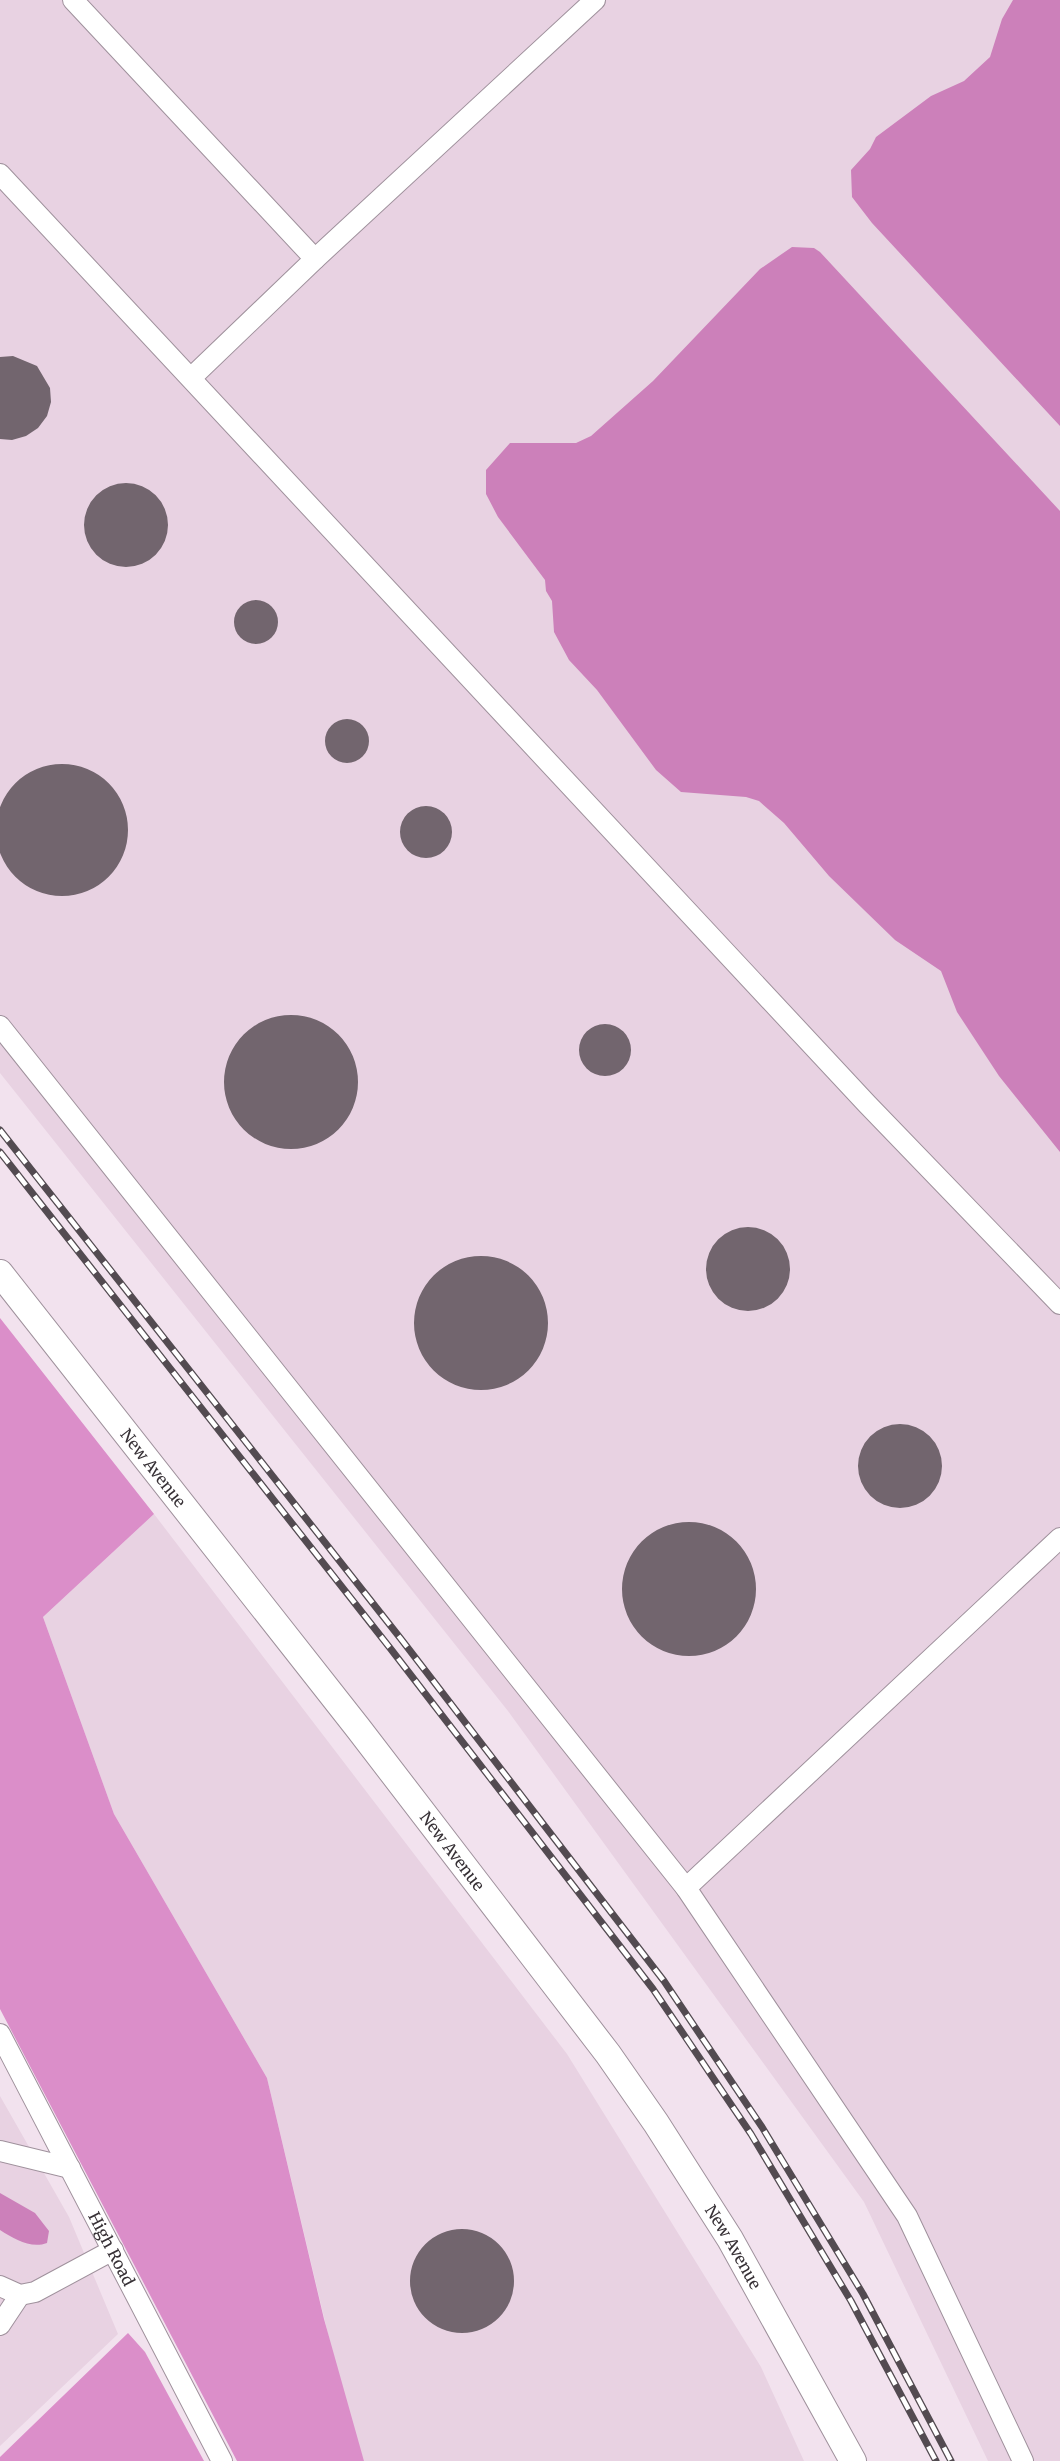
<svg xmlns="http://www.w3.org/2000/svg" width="1060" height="2461" font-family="Merriweather,serif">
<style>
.built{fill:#e8d2e2}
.forest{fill:#db8ec9}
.water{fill:#cc80ba}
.building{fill:#72656e}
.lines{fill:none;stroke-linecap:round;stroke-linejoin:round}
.minor-casing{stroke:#9f919c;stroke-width:22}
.major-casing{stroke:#9f919c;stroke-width:28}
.minor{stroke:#fff;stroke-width:20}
.major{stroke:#fff;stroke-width:26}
.rail-casing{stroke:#534b51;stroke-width:7}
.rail{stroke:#fff;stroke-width:4.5;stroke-dasharray:14;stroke-linecap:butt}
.labels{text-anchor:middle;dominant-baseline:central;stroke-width:6;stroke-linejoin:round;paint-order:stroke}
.street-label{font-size:16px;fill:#373136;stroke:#fff}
</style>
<rect width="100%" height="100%" fill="#f2e2ee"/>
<path class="built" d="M0,0H1060V2461H988L864,2202L508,1711L0,1073Z
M154,1514L567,2054L761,2367L804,2461H364L343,2397L267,2078L114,1814L43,1617Z
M0,2096L69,2217L118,2334L0,2446Z"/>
<path class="forest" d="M0,1318L154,1514L43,1617L114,1814L267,2078L324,2319L364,2461H237L0,2009Z
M128,2333L145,2352L204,2461H0V2457Z"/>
<path class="water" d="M1013,0H1060V426L872,223L852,197L851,170L870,149L876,137L931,96L964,81L990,57L1002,19Z
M792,247L814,248L820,252L1060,511V1152L999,1076L957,1012L941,971L895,940L829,876L784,823L759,801L746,797L681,792L656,770L597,690L569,660L554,632L552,601L546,591L545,580L498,517L486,494V470L510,443H576L591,436L653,381L760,269Z
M0,2193L35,2213L49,2231L47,2243C31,2249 14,2239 0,2230Z"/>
<path class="building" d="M13,356L37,366L50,388L51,402L47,416L38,428L26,436L12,440L0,439V357Z
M84 525a42 42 0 1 1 84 0a42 42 0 1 1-84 0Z
M234 622a22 22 0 1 1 44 0a22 22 0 1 1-44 0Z
M325 741a22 22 0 1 1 44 0a22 22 0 1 1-44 0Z
M-4 830a66 66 0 1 1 132 0a66 66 0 1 1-132 0Z
M400 832a26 26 0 1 1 52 0a26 26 0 1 1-52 0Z
M224 1082a67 67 0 1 1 134 0a67 67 0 1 1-134 0Z
M579 1050a26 26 0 1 1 52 0a26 26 0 1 1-52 0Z
M706 1269a42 42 0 1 1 84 0a42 42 0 1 1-84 0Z
M414 1323a67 67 0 1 1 134 0a67 67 0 1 1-134 0Z
M858 1466a42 42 0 1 1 84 0a42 42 0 1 1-84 0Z
M622 1589a67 67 0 1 1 134 0a67 67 0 1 1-134 0Z
M410 2281a52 52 0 1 1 104 0a52 52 0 1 1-104 0Z"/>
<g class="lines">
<g class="minor-casing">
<g id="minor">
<path d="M73,0L315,259"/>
<path d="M0,174L867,1104L1060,1304"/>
<path d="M192,377L315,259L595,0"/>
<path d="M0,1026L686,1888L907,2216L1023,2461"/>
<path d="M686,1888L1060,1538"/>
<path id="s1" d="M0,2034L222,2461"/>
<path d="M0,2151L70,2168"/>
<path d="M0,2286L20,2295L35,2292L113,2250"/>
<path d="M0,2325L20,2295"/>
</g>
</g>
<g class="major-casing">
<g id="major">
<path id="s2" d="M0,1273L358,1728L608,2054L656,2123L730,2239L853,2461"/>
</g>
</g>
<use href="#minor" class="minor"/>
<use href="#major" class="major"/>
<g class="rail-casing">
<path id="rail" d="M0,1130L401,1639L664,1981L762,2127L863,2294L951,2461
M0,1152L390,1648L653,1989L751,2134L851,2301L936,2461"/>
</g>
<use href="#rail" class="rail"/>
</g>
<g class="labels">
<g class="street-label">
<text stroke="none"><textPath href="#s2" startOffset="248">New Avenue</textPath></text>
<text stroke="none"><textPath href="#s2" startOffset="734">New Avenue</textPath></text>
<text stroke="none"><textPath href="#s2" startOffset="1220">New Avenue</textPath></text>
<text stroke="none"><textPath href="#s1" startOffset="242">High Road</textPath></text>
</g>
</g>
</svg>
